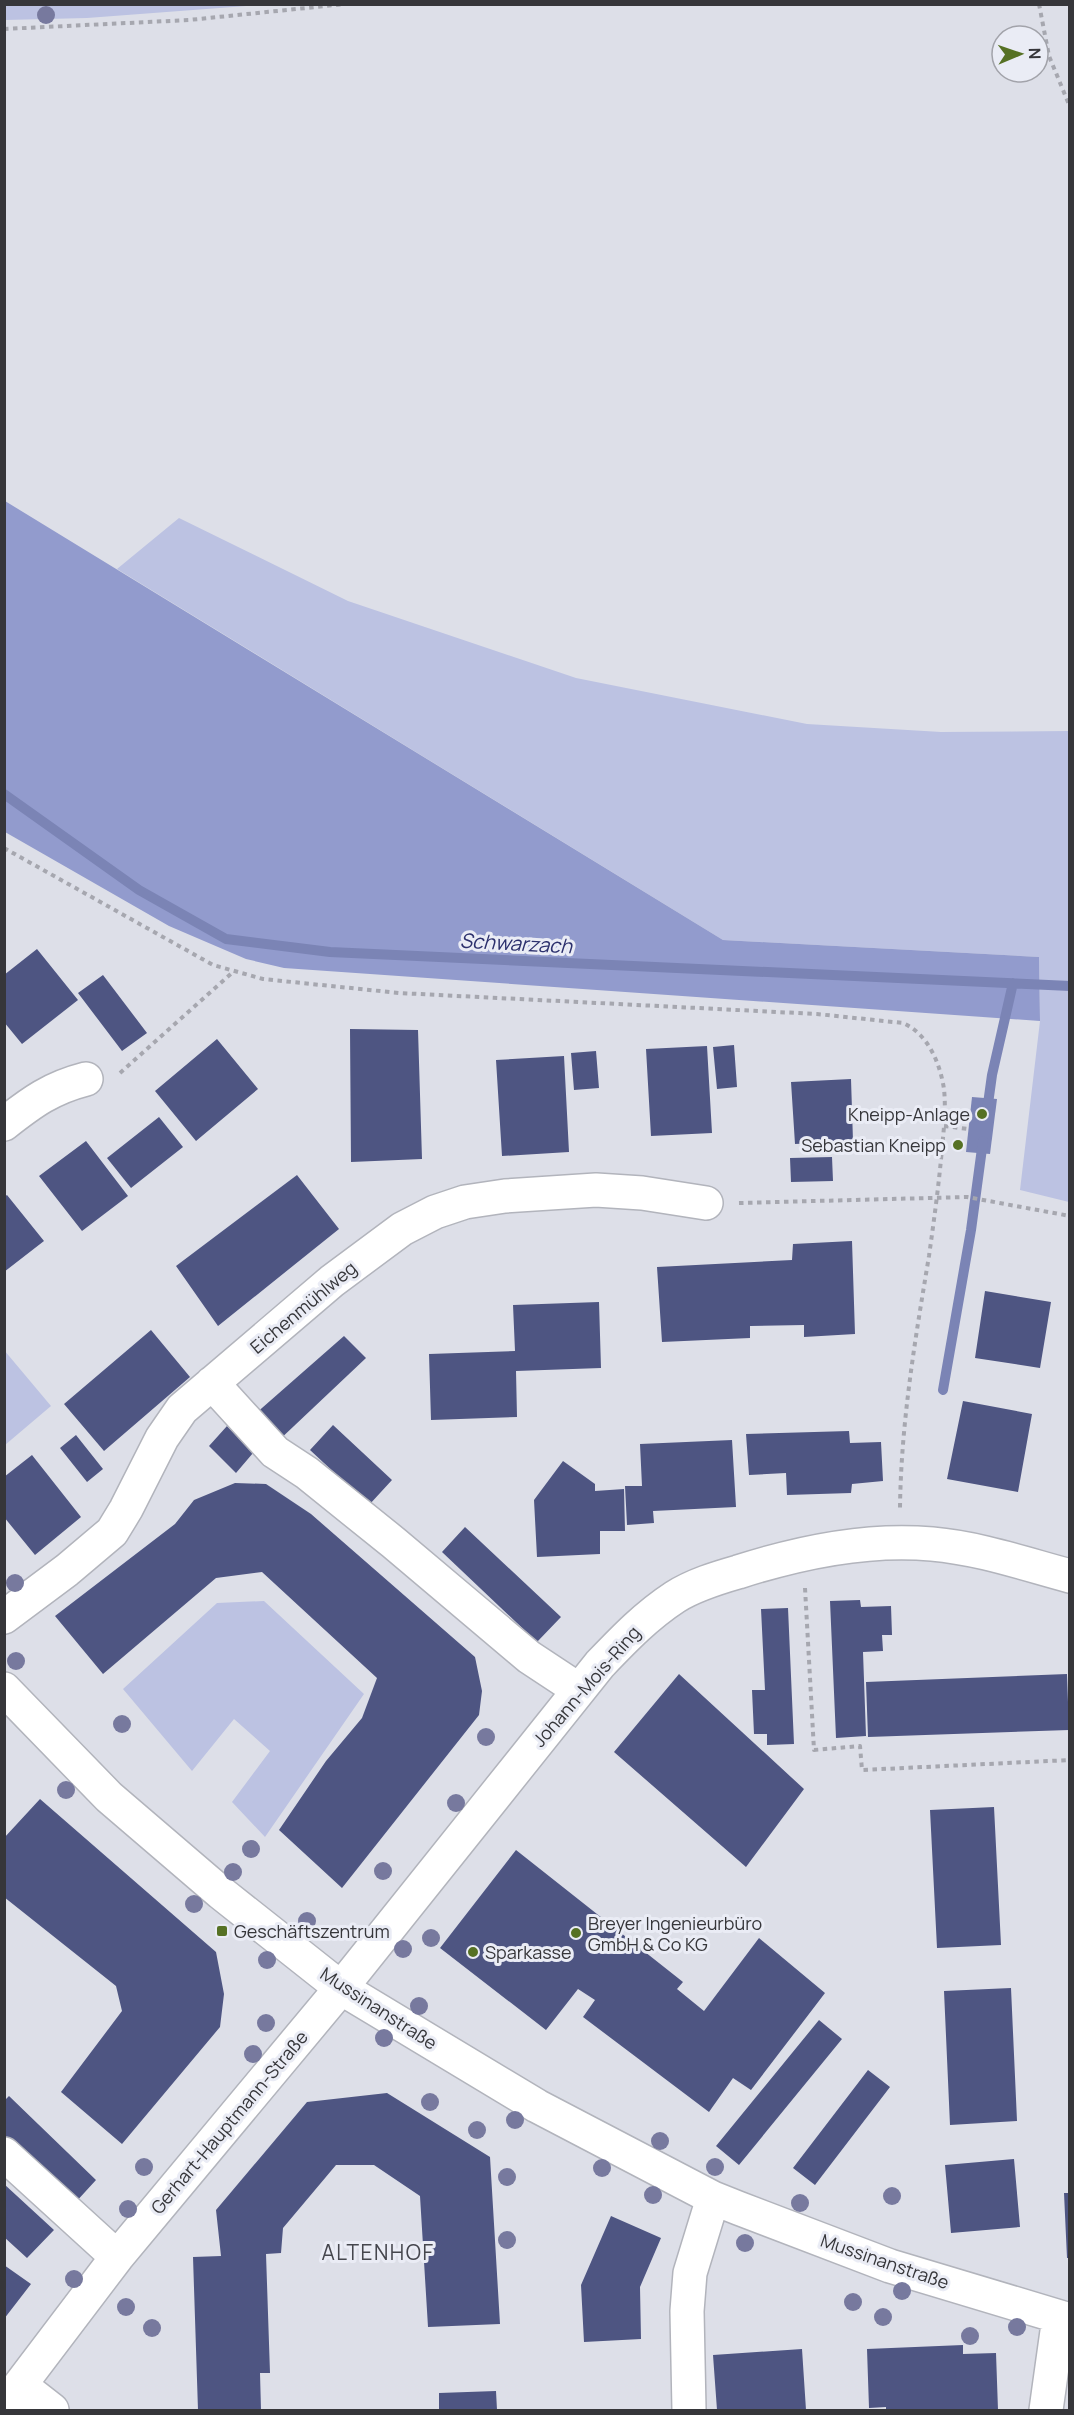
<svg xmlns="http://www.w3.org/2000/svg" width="1074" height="2415" font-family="Manrope,sans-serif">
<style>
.green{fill:#bcc2e2}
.forest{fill:#929bcd}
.water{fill:#7b84b5}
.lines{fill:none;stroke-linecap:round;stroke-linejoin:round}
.stream{stroke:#7b84b5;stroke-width:10}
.building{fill:#4e5582}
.minor-casing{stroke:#b2b4bc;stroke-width:36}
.path{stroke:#a6a7af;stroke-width:4;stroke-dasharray:4.5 4.5;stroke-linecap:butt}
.minor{stroke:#fff;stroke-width:33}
.tree{fill:#77799e}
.poi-dot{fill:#567124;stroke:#eaecf5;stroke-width:2}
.labels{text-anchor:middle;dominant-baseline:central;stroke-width:6;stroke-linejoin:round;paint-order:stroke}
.poi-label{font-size:18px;fill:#36363a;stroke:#eaecf5;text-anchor:start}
.street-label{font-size:18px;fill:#36363a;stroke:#eaecf5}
.water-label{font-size:20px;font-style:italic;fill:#2c306d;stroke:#eaecf5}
.quarter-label{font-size:21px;letter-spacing:1.5px;fill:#45464d;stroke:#eaecf5}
</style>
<rect width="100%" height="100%" fill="#dddfe8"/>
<path class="green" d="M15,5V4L261,5L87,18L5,20V6Z
M179,518L348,601L576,678L807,724L941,732L1069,731V1202L1020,1190L1040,1021L1039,957L723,940L117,569Z
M4,1350L51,1406L5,1445H4Z
M264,1601L364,1694L265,1837L232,1802L270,1751L234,1719L192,1771L123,1689L217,1603Z"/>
<path class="forest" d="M5,501L723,940L1039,957L1040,1021L284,968L246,959L169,926L5,832Z"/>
<path class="water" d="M972,1097L997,1099L990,1154L966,1152Z"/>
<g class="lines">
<path class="stream" d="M4,794L139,890L226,939L330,952L1070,986
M987,1111L992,1075L1013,983
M943,1390L971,1230L983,1141"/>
</g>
<path class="building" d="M37,949L78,1000L22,1044L4,1022V975Z
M103,975L147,1033L122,1051L78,993Z
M350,1029L418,1030L422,1159L351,1162Z
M217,1039L258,1089L196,1141L155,1091Z
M734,1045L737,1087L717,1089L713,1047Z
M707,1046L712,1133L651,1136L646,1049Z
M596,1051L599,1088L574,1090L571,1053Z
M564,1056L569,1152L502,1156L496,1060Z
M851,1079L853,1141L795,1144L791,1082Z
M159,1117L183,1147L131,1188L107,1158Z
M86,1141L128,1196L82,1231L39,1176Z
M832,1157L833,1181L791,1182L790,1158Z
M297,1175L339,1229L218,1326L176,1266Z
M7,1195L44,1241L4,1272V1197Z
M852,1241L855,1334L804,1337V1325L750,1326V1338L662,1342L657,1267L792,1260L793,1244Z
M985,1291L1051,1302L1040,1368L975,1358Z
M599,1302L601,1368L516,1371L517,1417L431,1420L429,1354L515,1351L513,1305Z
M151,1330L190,1377L104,1451L64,1404Z
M344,1336L366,1358L276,1443L253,1416Z
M963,1401L1032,1414L1018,1492L947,1479Z
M333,1425L392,1480L369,1505L310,1450Z
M227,1426L253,1453L236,1473L209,1446Z
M849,1431L850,1443L881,1442L883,1481L852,1484L851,1493L787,1495L786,1473L749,1475L746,1434Z
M76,1435L103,1469L87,1482L60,1448Z
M732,1440L736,1507L653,1511L654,1523L627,1525L625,1486H642L640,1444Z
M32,1455L81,1517L35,1555L4,1517V1477Z
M563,1461L595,1484V1491L624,1489L625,1531H600V1554L537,1557L534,1500Z
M235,1483L266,1484L311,1514L475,1657L482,1691L479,1715L342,1888L279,1830L326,1761L362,1718L377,1678L262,1572L216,1578L103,1674L55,1616L175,1524L194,1500Z
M465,1527L561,1617L537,1642L442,1552Z
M860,1600L861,1607L891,1606L892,1635H882L883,1651L863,1652L866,1736L836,1738L830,1601Z
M788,1608L794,1744L767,1745V1734H754L752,1690H765L761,1609Z
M679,1674L804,1789L746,1867L614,1752Z
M1067,1674L1069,1730L868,1737L866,1682Z
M40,1799L216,1952L224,1994L220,2027L122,2144L61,2092L122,2011L116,1986L4,1897V1838Z
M994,1807L1001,1945L937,1948L930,1810Z
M516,1850L683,1982L677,1989L704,2011L759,1938L825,1993L751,2090L733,2078L709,2112L583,2017L595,2000L578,1989L546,2030L440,1948Z
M1011,1988L1017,2121L950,2125L944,1991Z
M819,2020L842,2039L739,2165L716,2146Z
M868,2070L890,2087L815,2185L793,2168Z
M387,2093L490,2157L500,2324L428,2327L420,2196L374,2165H336L283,2228L281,2253L266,2254L270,2373H260L261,2410H198L193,2257L221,2256L216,2210L307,2102Z
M9,2096L96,2180L74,2204L4,2137V2101Z
M1014,2159L1020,2227L951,2233L945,2165Z
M4,2184L54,2230L27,2258L4,2237Z
M1064,2193H1070V2258H1067Z
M611,2216L661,2238L640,2287L641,2339L584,2342L581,2285Z
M4,2265L31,2284L4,2319Z
M963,2345V2354L996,2353L998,2410H886V2407L869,2408L867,2349Z
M802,2349L806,2410H717L713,2355Z
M496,2391L497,2410H439V2393Z"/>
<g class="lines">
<g class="minor-casing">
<path id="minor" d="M4,1124C32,1102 51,1088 86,1079
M212,1383L275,1452L307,1473L394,1543L529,1657L579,1690
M4,1617L67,1570L112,1532L126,1509L162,1438L182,1409L332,1281L402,1229L435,1212L465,1202L505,1196L596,1190L642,1193L706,1203
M4,1689L109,1797L221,1893L341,1988L537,2106L713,2198L738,2208L890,2266L1070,2320
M4,2154L117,2257
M20,2385L52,2410
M4,2406L117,2257L341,1988L600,1664C624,1639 646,1616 675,1597C694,1585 717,1578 738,1572C800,1552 867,1538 932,1544C979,1548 1025,1564 1070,1576
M689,2410L687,2311L690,2273L713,2198
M1046,2410L1059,2317"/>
</g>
<path class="path" d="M1039,4L1049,56L1070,107
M4,29L189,20L345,4
M4,848L213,965L263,979L399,993L817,1014L903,1023C928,1034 940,1063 944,1089C946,1108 944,1128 942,1148C939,1184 934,1220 929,1256C915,1340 901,1423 900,1508
M120,1073L233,972
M944,1126L968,1129
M739,1203L967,1197L1070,1216
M805,1588L814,1750L860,1746L862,1770L1070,1760"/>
<use href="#minor" class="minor"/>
</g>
<g class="tree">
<circle cx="46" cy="15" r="9"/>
<circle cx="15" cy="1583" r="9"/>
<circle cx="16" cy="1661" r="9"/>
<circle cx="122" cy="1724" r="9"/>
<circle cx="486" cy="1737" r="9"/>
<circle cx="66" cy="1790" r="9"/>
<circle cx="456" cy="1803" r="9"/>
<circle cx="251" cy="1849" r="9"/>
<circle cx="383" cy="1871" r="9"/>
<circle cx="233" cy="1872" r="9"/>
<circle cx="194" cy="1904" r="9"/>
<circle cx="307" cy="1921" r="9"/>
<circle cx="431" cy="1938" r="9"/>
<circle cx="403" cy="1949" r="9"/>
<circle cx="267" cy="1960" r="9"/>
<circle cx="419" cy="2006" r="9"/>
<circle cx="266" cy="2023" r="9"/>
<circle cx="384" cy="2038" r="9"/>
<circle cx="253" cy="2054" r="9"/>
<circle cx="430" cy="2102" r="9"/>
<circle cx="515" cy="2120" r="9"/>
<circle cx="477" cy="2130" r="9"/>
<circle cx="660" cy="2141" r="9"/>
<circle cx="144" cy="2167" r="9"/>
<circle cx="715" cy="2167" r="9"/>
<circle cx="602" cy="2168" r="9"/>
<circle cx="507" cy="2177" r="9"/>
<circle cx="653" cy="2195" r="9"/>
<circle cx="892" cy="2196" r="9"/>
<circle cx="800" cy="2203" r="9"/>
<circle cx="128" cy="2209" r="9"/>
<circle cx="507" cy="2240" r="9"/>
<circle cx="745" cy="2243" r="9"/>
<circle cx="74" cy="2279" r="9"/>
<circle cx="902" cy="2291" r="9"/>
<circle cx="853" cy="2302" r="9"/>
<circle cx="126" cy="2307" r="9"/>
<circle cx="883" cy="2317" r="9"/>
<circle cx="1017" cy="2327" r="9"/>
<circle cx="152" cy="2328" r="9"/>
<circle cx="970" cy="2336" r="9"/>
</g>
<g class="poi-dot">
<circle cx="982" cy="1114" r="6"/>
<circle cx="958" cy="1145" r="6"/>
<rect x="216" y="1925" width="12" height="12" rx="3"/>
<circle cx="576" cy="1933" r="6"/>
<circle cx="473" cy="1952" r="6"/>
</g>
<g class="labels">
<g class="poi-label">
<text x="970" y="1114" text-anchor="end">Kneipp-Anlage</text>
<text x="946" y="1145" text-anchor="end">Sebastian Kneipp</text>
<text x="588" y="1923">Breyer Ingenieurbüro<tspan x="588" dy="21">GmbH &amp; Co KG</tspan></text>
<text x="234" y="1931">Geschäftszentrum</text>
<text x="485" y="1952">Sparkasse</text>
</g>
<g class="street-label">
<text transform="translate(303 1307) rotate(-40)">Eichenmühlweg</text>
<text transform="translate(586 1686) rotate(-49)">Johann-Mois-Ring</text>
<text transform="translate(379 2008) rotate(33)">Mussinanstraße</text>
<text transform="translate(229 2122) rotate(-50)">Gerhart-Hauptmann-Straße</text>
<text transform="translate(885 2261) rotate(19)">Mussinanstraße</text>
</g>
<g class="water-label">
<text transform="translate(516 943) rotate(3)">Schwarzach</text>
</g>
<g class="quarter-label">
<text x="378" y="2252">ALTENHOF</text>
</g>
</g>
<rect width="1074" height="2415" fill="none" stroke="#36363a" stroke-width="12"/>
<g transform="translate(1020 54) rotate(88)"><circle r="28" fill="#eaecf5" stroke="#a2a3aa" stroke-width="1.5"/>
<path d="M0-4.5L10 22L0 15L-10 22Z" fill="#567124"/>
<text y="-9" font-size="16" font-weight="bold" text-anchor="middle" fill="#36363a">N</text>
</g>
</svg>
